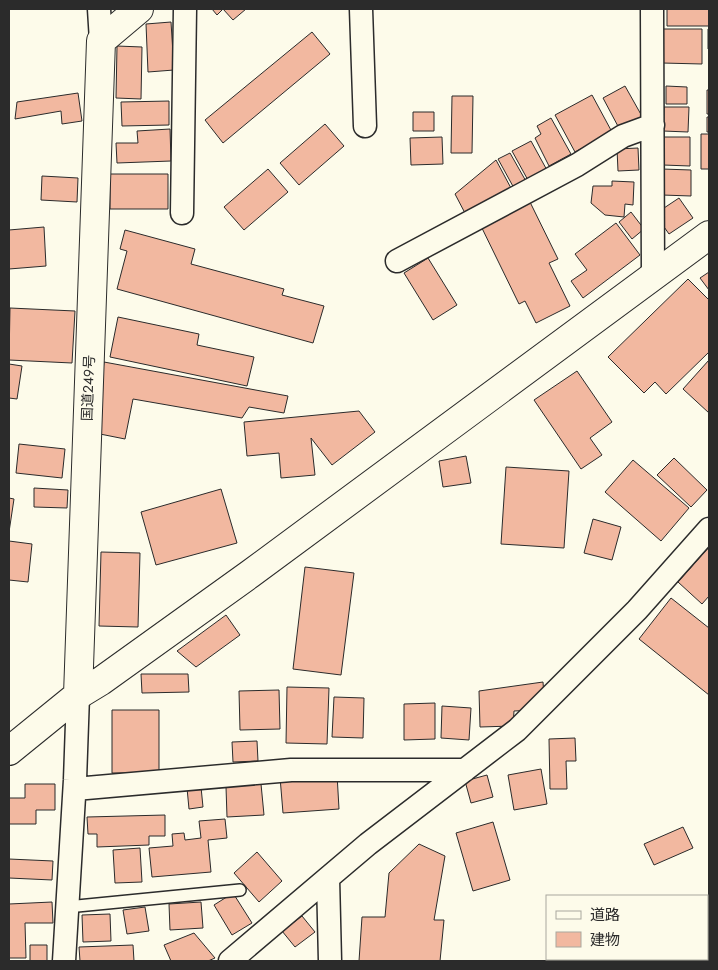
<svg xmlns="http://www.w3.org/2000/svg" width="718" height="970" font-family="Jost,'Noto Sans JP',sans-serif">
<style>
.building{fill:#f2b8a0;stroke:#2b2b2b}
.lines{fill:none;stroke-linecap:round;stroke-linejoin:round}
.service-casing{stroke:#2b2b2b;stroke-width:14}
.minor-casing{stroke:#2b2b2b;stroke-width:25}
.tertiary-casing{stroke:#2b2b2b;stroke-width:30}
.trunk-casing{stroke:#2b2b2b;stroke-width:30}
.service{stroke:#fdfbea;stroke-width:11}
.minor{stroke:#fdfbea;stroke-width:22}
.tertiary{stroke:#fdfbea;stroke-width:28}
.trunk{stroke:#fdfbea;stroke-width:28}
.labels{text-anchor:middle;dominant-baseline:central;stroke-width:4;stroke-linejoin:round;paint-order:stroke}
.street-label{font-size:14px;fill:#2b2b2b;stroke:#fdfbea}
</style>
<rect width="100%" height="100%" fill="#fdfbea"/>
<path class="building" d="M212,9H246L233,20L223,9L217,15Z
M667,9H709V26H667Z
M171,22L174,70L148,72L146,24Z
M663,29H702V64L662,63Z
M708,29H709V49H708Z
M312,32L330,54L223,143L205,120Z
M117,46L142,47L141,99L116,98Z
M625,86L643,118L620,130L603,98Z
M666,86L687,87V104H666Z
M707,90H709V114H707Z
M78,93L82,121L62,124L61,111L15,119L17,102Z
M592,95L612,132L575,152L555,115Z
M452,96H473L472,153H451Z
M169,101V125L122,126L121,102Z
M664,107H689L688,132L663,131Z
M413,112H434V131H413Z
M707,117H709V132H707Z
M551,118L571,154L549,166L535,138L541,134L537,126Z
M325,124L344,146L299,185L280,163Z
M170,129L171,161L117,163L116,143H138L137,131Z
M701,134H709V169H701Z
M442,137L443,164L411,165L410,138Z
M663,137H690V166L663,165Z
M531,141L548,172L529,182L512,151Z
M638,148L639,170L618,171L617,149Z
M510,153L527,183L515,190L498,159Z
M496,160L512,190L466,215L455,194Z
M268,169L288,192L244,230L224,207Z
M662,169L691,170V196L662,195Z
M110,174H168V209H110Z
M42,176L78,178L77,202L41,200Z
M612,181L634,182L633,205L625,204L624,217L605,215L591,203L593,186H612Z
M528,198L558,259L549,263L570,306L536,323L525,301L519,304L479,222Z
M679,198L693,218L669,234L655,214Z
M631,212L644,229L632,239L619,222Z
M616,223L640,255L583,298L571,281L587,270L575,254Z
M44,227L46,266L9,269V230Z
M125,230L195,249L191,264L284,289L282,295L324,306L313,343L117,289L127,251L120,249Z
M428,258L457,305L433,320L404,273Z
M709,272V290L700,278Z
M688,279L709,300V352L666,394L655,382L644,393L608,357Z
M10,308L75,311L72,363L9,360Z
M118,317L199,334L197,345L254,357L247,386L110,357Z
M709,360V413L683,389Z
M104,362L288,396L284,413L249,407L242,418L133,399L125,439L95,433Z
M9,364L22,366L17,399L9,398Z
M577,371L612,422L590,438L602,455L581,469L534,400Z
M359,411L375,432L332,465L311,438L315,475L281,478L279,453L247,456L244,422Z
M19,444L65,449L62,478L16,473Z
M466,456L471,483L443,487L439,461Z
M674,458L707,490L691,507L657,475Z
M633,460L689,508L661,541L605,492Z
M506,467L569,471L564,548L501,544Z
M34,488L68,490L67,508L34,507Z
M221,489L237,543L156,565L141,512Z
M9,498L14,499L9,532Z
M593,519L621,527L612,560L584,553Z
M9,541L32,544L28,582L9,580Z
M709,547V596L702,604L678,582Z
M101,552L140,553L138,627L99,626Z
M305,567L354,573L341,675L293,669Z
M671,598L709,628V695L639,639Z
M226,615L240,635L196,667L177,651Z
M141,674H188L189,692L142,693Z
M543,682L544,696L536,710L514,711L513,726L480,727L479,691Z
M287,687L329,688L327,744L286,743Z
M279,690L280,729L240,730L239,691Z
M334,697L364,698L363,738L332,737Z
M435,703V739L404,740V704Z
M442,706L471,708L469,740L441,738Z
M112,710H159V773H112Z
M575,738L576,761H566L567,789H550L549,739Z
M257,741L258,761L233,762L232,742Z
M541,769L547,804L514,810L508,775Z
M337,774L339,809L283,813L280,777Z
M487,775L493,797L471,803L465,781Z
M25,784H55V810H36V824H9V798H25Z
M261,784L264,815L227,817L226,787Z
M201,787L203,807L189,809L187,788Z
M165,815V836H149V845L97,847V834H88L87,817Z
M225,819L227,838L208,840L211,872L152,877L149,848L173,846L172,834L184,833L185,840L201,838L199,821Z
M493,822L510,880L473,891L456,833Z
M683,827L693,848L654,865L644,844Z
M419,844L445,856L434,920H444L440,961H359L362,917H385L389,873Z
M140,848L142,882L115,883L113,850Z
M257,852L282,881L259,902L234,873Z
M9,859L53,861L52,880L9,878Z
M233,893L252,923L232,935L214,905Z
M52,902L53,923H25L26,958H9V904Z
M201,902L203,928L170,930L169,904Z
M145,907L149,931L127,934L123,910Z
M110,914L111,941L83,942L82,915Z
M302,916L315,932L295,947L282,931Z
M194,933L215,958L208,961H171L164,945Z
M30,945H47V961H30Z
M133,945L134,961H80L79,947Z"/>
<g class="lines">
<g class="service-casing">
<path id="service" d="M67,907L240,890"/>
</g>
<g class="minor-casing">
<path id="minor" d="M99,9L101,41
M361,9L365,126
M652,9L653,277
M182,213L185,9
M397,261L577,165L623,136L653,125
M75,789L291,770H465
M328,878L330,961
M64,961L75,780L78,695
M230,961L368,844L517,730L637,610L709,529"/>
</g>
<g class="tertiary-casing">
<path id="tertiary" d="M78,695L101,681L250,574L709,235"/>
</g>
<g class="trunk-casing">
<path id="trunk" d="M9,751L78,695L101,41L139,9"/>
</g>
<use href="#service" class="service"/>
<use href="#minor" class="minor"/>
<use href="#tertiary" class="tertiary"/>
<use href="#trunk" class="trunk"/>
</g>
<g class="labels">
<g class="street-label">
<text transform="translate(88 388) rotate(-88)">国道249号</text>
</g>
</g>
<rect width="718" height="970" fill="none" stroke="#2b2b2b" stroke-width="20"/>
<rect x="546" y="895" width="162" height="65" fill="#fdfbea" stroke="#a9a89e"/>
<rect x="556" y="911" width="25" height="8" fill="#fdfbea" stroke="#a9a89e"/>
<text x="590" y="920" font-size="15" fill="#2b2b2b">道路</text>
<rect x="556" y="932" width="25" height="15" fill="#f2b8a0" stroke="#a9a89e"/>
<text x="590" y="945" font-size="15" fill="#2b2b2b">建物</text>
</svg>
